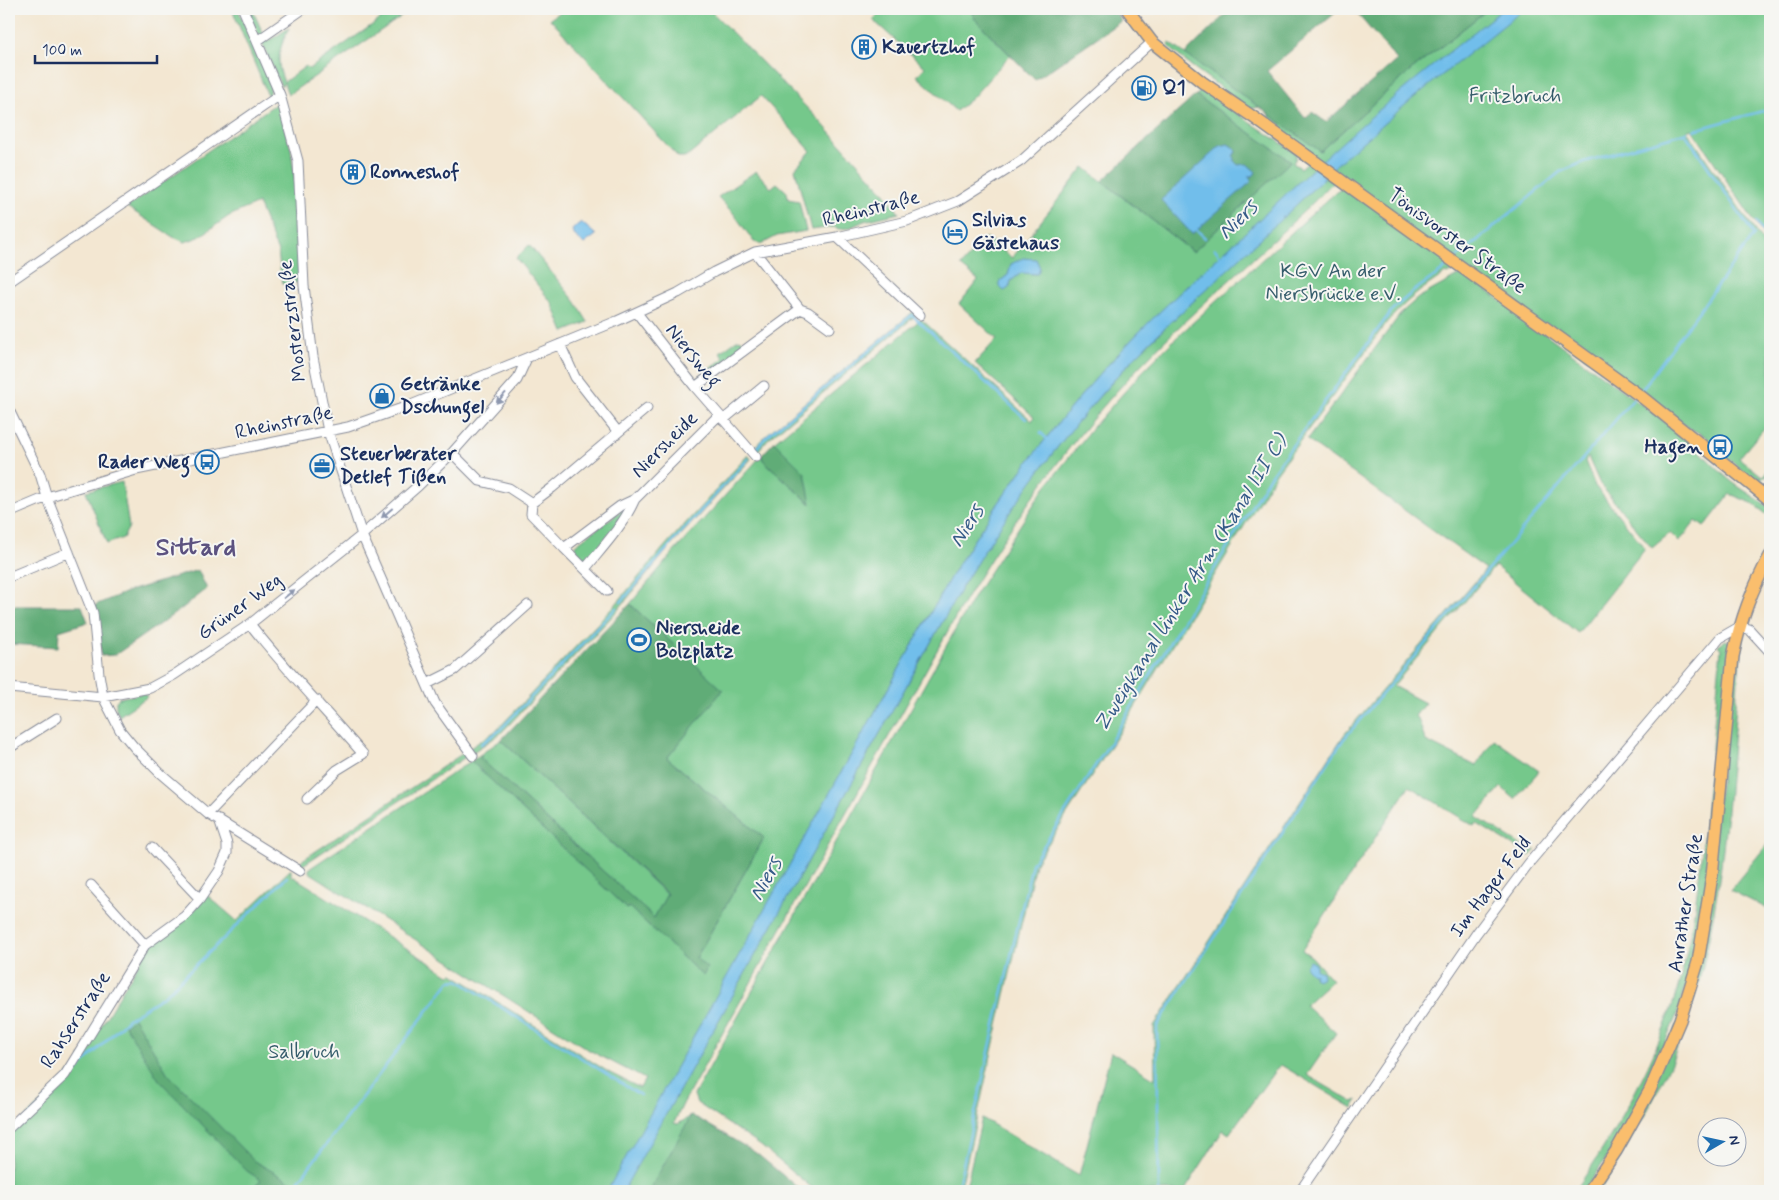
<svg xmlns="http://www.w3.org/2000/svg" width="1779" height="1200" font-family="Mynerve,sans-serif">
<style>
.green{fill:#75c88b;stroke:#487c74;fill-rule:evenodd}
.forest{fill:#60ac77;stroke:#3e6e6a;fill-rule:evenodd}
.water{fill:#71beeb;stroke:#4676a4}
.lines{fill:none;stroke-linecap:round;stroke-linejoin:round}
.stream{stroke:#71beeb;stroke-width:2.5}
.minor-casing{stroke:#878b98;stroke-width:11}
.major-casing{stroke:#878b98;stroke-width:14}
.minor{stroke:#fff;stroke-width:9}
.major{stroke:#fabe6d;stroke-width:11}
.oneway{fill:#8d97ae}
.labels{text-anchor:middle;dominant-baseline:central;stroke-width:4;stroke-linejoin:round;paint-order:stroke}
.poi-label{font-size:20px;font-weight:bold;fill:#1b2f5e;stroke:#f6f6f2;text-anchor:start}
.park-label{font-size:20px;fill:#365d6c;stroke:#f6f6f2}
.street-label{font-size:20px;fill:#1b2f5e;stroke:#f6f6f2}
.water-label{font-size:21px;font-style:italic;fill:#355a88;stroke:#f6f6f2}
.district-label{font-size:25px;font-weight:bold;fill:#5c5280;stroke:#f6f6f2}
</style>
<rect width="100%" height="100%" fill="#f6f6f2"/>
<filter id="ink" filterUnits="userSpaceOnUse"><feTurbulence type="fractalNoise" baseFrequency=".02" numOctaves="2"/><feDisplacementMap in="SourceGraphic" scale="10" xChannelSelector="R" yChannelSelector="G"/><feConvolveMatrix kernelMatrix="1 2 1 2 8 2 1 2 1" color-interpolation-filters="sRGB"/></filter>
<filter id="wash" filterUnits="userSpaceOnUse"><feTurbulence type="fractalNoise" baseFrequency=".0096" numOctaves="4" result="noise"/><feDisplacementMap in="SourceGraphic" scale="20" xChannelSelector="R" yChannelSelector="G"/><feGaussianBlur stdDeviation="1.12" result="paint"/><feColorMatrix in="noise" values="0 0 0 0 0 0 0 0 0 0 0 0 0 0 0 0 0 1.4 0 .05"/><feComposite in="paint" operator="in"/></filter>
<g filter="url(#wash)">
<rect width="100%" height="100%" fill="#f3e7d2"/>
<path class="green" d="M232,9H238L271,87L268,96Z
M247,9H252L267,42L289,28C279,49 275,60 284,82L306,66L309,69L395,9H412L288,95L284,83L281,86Z
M565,9H709L818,119L884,192L899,213L864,221L849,228L839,229L834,227L811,230L795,169L811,151L761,96L687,157H678L550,19Z
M883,9H970L975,19L1010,55L972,98L956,111L917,76L925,67L873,20Z
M1488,9H1770V245L1692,129L1687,131L1770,253V432L1765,427L1739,458L1762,476L1770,469V475L1760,479L1770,487V493L1740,469L1705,436L1689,428L1458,269L1448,274L1446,273C1420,290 1404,302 1384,326L1275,475L1118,735L1035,864L960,1191H816L761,1146L697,1103L694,1095L976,593L1043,490L1094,426L1143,371L1177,337L1335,193L1344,187L1341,174C1277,242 1202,300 1138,368C1069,441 1010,524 959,611L684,1102L674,1123L678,1124L691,1116L686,1126L786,1191H9V1134L83,1060L80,1057L89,1046L148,948L207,895L237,921L291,869V875L449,975L453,974L610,1073L640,1088L645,1079L589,1050L309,872V869L471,761L627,909L629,907L702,975L696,958L764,838L667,758L722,690L630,604L672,554L762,455L763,460L810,503L805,473L774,442L921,319L1032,421L1034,417L975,363L997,339L959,304L978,280L961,266L986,237L1012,258L1084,167L1193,252L1290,161L1196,95L1203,90L1296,153V158L1293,163L1301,168L1315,156L1272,124L1268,113L1320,151L1408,73ZM1325,158L1320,182L1170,323L1134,358L1082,416L1031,481L989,542L963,585L670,1107L659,1100L950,578C1000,496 1056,420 1121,351C1144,326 1170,303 1195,280C1238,239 1282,199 1325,158ZM1040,268L1037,274L1021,273L1011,281L1009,288L999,282L1008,275Z
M1170,43L1259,107L1250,109L1186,62L1168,46Z
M277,103L291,149L294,171L300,282L282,284L278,252L258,203L229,216L199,237L185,242L173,237L127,207Z
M756,171L771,188L777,183L787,192L788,199L799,201L806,231L777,236L762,244L754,242L734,214L718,197Z
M529,245L575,301L588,322L564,332L552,303L516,258Z
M1463,273L1684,436C1698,448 1709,462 1723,474C1737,488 1755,496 1770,508V517L1752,503L1730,494L1706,525L1704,527L1696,521L1679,542L1670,533L1652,548L1600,484L1588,457L1585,461L1595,486L1645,548L1578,633L1495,566L1393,686L1425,703L1415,716C1422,723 1421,733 1426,741L1476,766L1494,739L1539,771L1515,799L1501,787L1476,817L1530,851L1536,850L1530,856L1476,823L1474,826L1409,786L1302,950L1312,957L1332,980L1305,1005L1336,1033L1307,1075L1353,1102L1358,1100L1353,1108L1281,1065L1277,1068L1229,1134L1223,1130L1185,1190L1187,1191H965L982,1118L1079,1176L1111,1052L1155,1079L1154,1026L1344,735L1486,569L1307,440L1402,312L1418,298Z
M913,312L916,315L768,439L756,453L752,450L765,436Z
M738,339L742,340L744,343L742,349L701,380L696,379L724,358L720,352Z
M748,455L751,459L668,549L617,611L500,734L473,752L470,748L497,730L616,604L665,546Z
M122,482L129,527L123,538L107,544L86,491Z
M626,507L625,513L590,558C581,559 575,555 575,545Z
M1744,636L1739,670C1727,803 1724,939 1671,1063C1651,1108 1625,1150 1599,1191H1594L1629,1137L1695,983L1738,641Z
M1726,640L1729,642L1730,646L1711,858L1693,961L1679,1010L1640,1101L1610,1153L1584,1191H1575C1613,1136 1646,1078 1669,1015C1693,949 1699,880 1706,811C1711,757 1716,703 1721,649L1718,645Z
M144,693L147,697L119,716L116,708V701L119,698Z
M501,740L667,895L654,918L480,758L481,754Z
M465,752L467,756L300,867L298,863Z
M1770,841V910L1730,890Z"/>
<path class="forest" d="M970,9H1113L1121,21L1035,80L975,19Z
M1231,9H1340L1267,71L1305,118L1312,112L1326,122L1397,60L1353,9H1488L1408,73L1320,151L1185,54Z
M1196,95L1291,161L1193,252L1102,181ZM1237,151L1233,156V161L1238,165L1256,172L1253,176L1162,200Z
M774,442L805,473L811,504L763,460L762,455Z
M198,570L207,589L180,610L115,655L101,656L99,618L95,605L129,591Z
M630,604L723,690L667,758L764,838L696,958L707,968L703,976L629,907L627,909L471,761L481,754V759L654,918L667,894L501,740Z
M9,606H82L88,622L59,631L58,647L9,644Z
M134,1018L168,1074L254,1161L307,1191H282L277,1189L274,1191H248L261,1180L247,1171L159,1080L125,1025Z
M691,1116L697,1118L756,1153L802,1191H649Z"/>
<path class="water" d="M1503,9H1524L1411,100L1338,163L1320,182C1284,217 1247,251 1210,286C1184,310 1158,333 1133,359C1068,428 1012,504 963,585L623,1191H607L950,578C1000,496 1056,420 1121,351C1161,308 1206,269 1249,229C1275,205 1301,179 1328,155C1384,104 1444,56 1503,9Z
M1228,144L1237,150L1233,156L1235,158L1234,161L1238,165L1247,164L1256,172L1253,176H1248L1252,181L1192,234L1161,200L1220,146Z
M581,222L596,235L584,244L574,235L572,230Z
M1023,258L1036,259L1040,268L1037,274L1021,273L1011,281L1009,288L1004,291L999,286V282L1008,275L1011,264Z
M1310,961L1316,964V970L1322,972L1323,977L1317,980L1314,977L1315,974H1312L1306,968V965Z"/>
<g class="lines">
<path class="stream" d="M1694,130L1770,109
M1756,222L1770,243
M1196,229L1205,238
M1215,249L1222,258
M1456,258L1560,172L1584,162L1687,132
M1640,392L1754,235L1685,133
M1767,427L1770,423
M1041,433L1047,439
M755,450L766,437L912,315L1026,419
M621,602L677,537L748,459
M481,744L499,731L616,608
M21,1125L128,1019L165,995L287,877
M291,1191L450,981L458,980L640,1095
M957,1191L1032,864L1111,741L1270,476L1393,309L1415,290L1442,271L1450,263
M1159,1191L1157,1026L1343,740L1636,396"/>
</g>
</g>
<g filter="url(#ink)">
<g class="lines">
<g class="minor-casing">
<path id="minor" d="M243,9L280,95L298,161L304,286L309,325L313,357L328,431L362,535L435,703L473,756
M257,41L303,9
M837,237L920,315
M755,252L800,309L808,312L830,328
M9,282L280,95
M637,313L695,387L756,457
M560,344L575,377L618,432
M695,387L800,309
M9,410L40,474L47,497L93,613L99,674L103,697L120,730L134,747L160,773L208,814L300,871
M723,420L764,386
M452,453L480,481L509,488L532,503L552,488L647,408
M532,503L531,514L564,548L620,506L635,499
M9,513L47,497L136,470L348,427L411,405L617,321L678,293L714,272L755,252L837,237L907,221L958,201L1021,161L1152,42
M564,548L585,569C603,547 623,526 635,499L719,415
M585,569L607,591
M9,577L69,552
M250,624C285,669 326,711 363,754L337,770L307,799
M427,684L455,670L528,605
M9,688L103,697L150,688L174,675L250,624L362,535L418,486L452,453L517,380L527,358
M9,747H11L57,718
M208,814L317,700
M152,848L200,899
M91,885L145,945
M9,1128L65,1075L145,945L185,916L200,899L219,871L227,853V844L219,820
M1300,1191L1476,934L1529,863L1720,638L1739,627L1749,629L1770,652"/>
</g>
<g class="major-casing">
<path id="major" d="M1127,9L1152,42L1202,82L1256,119L1643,398L1770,500
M1589,1191L1616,1151L1650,1090L1680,1020L1698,962L1712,876L1733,656C1741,618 1752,589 1770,556"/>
</g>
<use href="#minor" class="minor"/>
<use href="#major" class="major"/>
</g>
<defs><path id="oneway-solid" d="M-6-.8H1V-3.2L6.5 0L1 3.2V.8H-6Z" transform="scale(1.25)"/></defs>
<g class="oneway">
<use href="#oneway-solid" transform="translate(501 398) rotate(132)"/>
<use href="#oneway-solid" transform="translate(387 513) rotate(139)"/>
<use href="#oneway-solid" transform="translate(289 594) rotate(-38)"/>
</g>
</g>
<defs>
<g id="building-ring" transform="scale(1.25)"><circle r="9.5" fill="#f6f6f2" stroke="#1f6fb2" stroke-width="1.5"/><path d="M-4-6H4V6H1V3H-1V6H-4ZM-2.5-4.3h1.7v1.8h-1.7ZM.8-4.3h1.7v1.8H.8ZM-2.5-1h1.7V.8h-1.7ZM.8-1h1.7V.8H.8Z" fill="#1f6fb2"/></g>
<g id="fuel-ring" transform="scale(1.25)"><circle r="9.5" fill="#f6f6f2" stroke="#1f6fb2" stroke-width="1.5"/><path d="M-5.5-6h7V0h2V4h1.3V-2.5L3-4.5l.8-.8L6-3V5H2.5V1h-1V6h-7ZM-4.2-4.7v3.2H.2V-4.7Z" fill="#1f6fb2"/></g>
<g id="hotel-ring" transform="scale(1.25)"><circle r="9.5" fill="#f6f6f2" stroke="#1f6fb2" stroke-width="1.5"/><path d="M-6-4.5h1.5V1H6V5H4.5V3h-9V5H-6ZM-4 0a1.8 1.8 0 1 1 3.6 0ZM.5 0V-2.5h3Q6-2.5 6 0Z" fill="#1f6fb2"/></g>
<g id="shop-ring" transform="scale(1.25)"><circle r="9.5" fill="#f6f6f2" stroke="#1f6fb2" stroke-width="1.5"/><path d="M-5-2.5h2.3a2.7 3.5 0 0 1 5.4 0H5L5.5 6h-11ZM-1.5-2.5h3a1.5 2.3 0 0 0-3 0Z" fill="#1f6fb2"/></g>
<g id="bus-ring" transform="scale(1.25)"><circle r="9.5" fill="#f6f6f2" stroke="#1f6fb2" stroke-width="1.5"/><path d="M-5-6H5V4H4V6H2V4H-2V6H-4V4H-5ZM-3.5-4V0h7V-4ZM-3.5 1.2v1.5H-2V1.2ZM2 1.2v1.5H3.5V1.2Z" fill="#1f6fb2"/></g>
<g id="office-ring" transform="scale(1.25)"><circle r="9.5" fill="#f6f6f2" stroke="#1f6fb2" stroke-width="1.5"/><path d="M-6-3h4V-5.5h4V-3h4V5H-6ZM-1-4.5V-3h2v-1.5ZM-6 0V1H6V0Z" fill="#1f6fb2"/></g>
<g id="stadium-ring" transform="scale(1.25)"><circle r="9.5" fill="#f6f6f2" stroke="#1f6fb2" stroke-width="1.5"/><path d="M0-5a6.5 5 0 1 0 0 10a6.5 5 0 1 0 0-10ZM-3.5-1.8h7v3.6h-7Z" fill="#1f6fb2"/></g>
</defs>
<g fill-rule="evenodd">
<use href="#building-ring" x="864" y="47"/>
<use href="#fuel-ring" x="1144" y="88"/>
<use href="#building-ring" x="353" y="172"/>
<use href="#hotel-ring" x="955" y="232"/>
<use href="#shop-ring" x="382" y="396"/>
<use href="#bus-ring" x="1720" y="447"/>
<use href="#bus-ring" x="207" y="462"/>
<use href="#office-ring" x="322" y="466"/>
<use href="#stadium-ring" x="639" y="640"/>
</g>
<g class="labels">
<g class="poi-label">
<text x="882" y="47">Kauertzhof</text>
<text x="1162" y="88">Q1</text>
<text x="370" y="172">Ronneshof</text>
<text x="972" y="220">Silvias<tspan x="972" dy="23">Gästehaus</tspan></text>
<text x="400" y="384">Getränke<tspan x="400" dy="23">Dschungel</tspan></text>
<text x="1702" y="447" text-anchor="end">Hagen</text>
<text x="340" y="454">Steuerberater<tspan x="340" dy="23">Detlef Tißen</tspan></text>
<text x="190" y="462" text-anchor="end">Rader Weg</text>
<text x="656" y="628">Niersheide<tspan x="656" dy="23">Bolzplatz</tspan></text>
</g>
<g class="park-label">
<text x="1515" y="96">Fritzbruch</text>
<text x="1333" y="271">KGV An der<tspan x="1333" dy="23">Niersbrücke e.V.</tspan></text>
<text x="304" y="1052">Salbruch</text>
</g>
<g class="street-label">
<text transform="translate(871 209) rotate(-14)">Rheinstraße</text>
<text transform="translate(1457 241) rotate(36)">Tönisvorster Straße</text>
<text transform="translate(293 321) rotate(-97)">Mosterzstraße</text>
<text transform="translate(693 356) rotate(51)">Niersweg</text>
<text transform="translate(284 423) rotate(-12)">Rheinstraße</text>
<text transform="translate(665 445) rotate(-45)">Niersheide</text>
<text transform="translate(240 607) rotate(-36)">Grüner Weg</text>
<text transform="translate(1491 887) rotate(-53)">Im Hager Feld</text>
<text transform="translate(1686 903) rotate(-81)">Anrather Straße</text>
<text transform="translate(76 1020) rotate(-57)">Rahserstraße</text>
</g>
<g class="water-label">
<text transform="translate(1238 220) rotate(-44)">Niers</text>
<text transform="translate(967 526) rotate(-57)">Niers</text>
<text transform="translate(1191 583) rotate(-58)">Zweigkanal linker Arm (Kanal III C)</text>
<text transform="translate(766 879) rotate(-61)">Niers</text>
</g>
<g class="district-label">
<text x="196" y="548">Sittard</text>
</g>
</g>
<rect width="1779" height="1200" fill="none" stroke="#f6f6f2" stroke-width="30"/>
<g transform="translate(1722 1142) rotate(81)"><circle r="24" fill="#f6f6f2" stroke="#9ea6b7"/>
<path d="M0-4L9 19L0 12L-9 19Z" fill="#1f6fb2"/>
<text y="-8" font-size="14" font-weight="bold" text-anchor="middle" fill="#1b2f5e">N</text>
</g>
<path d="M35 55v8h122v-8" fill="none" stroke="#1b2f5e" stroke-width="2.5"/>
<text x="42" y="55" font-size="15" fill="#1b2f5e" stroke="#f6f6f2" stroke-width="4" paint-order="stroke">100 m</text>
</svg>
